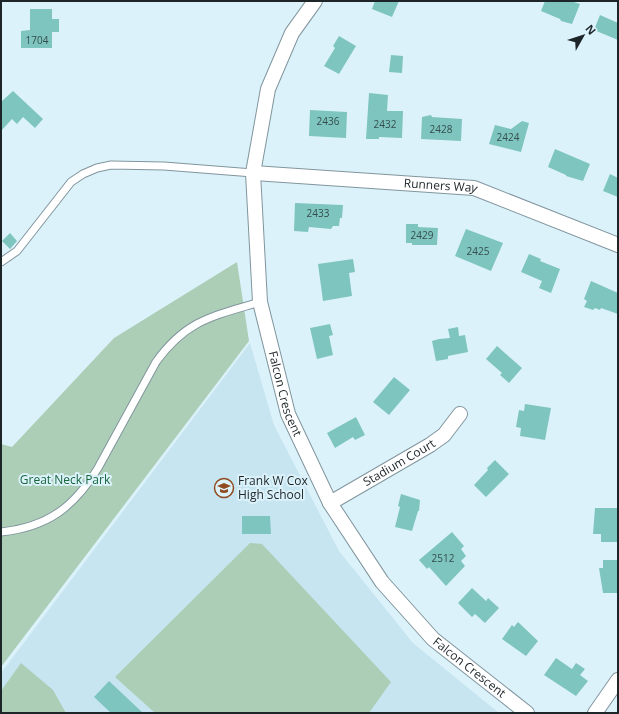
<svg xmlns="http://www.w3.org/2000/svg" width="619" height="714" font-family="'Open Sans',sans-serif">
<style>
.built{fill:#c7e5f0}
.green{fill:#acceb6}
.building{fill:#7ec5bf}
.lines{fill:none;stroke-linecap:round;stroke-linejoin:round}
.lane-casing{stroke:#81959d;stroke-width:9}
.street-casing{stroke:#81959d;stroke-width:16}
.lane{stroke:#fff;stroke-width:7}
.street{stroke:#fff;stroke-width:14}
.labels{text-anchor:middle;stroke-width:4;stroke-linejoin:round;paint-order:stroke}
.number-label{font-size:10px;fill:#354d4e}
.street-label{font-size:12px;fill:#1d2528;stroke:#dcf2fb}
.park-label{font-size:12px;fill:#18663c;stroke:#dcf2fb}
.poi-label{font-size:12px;fill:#1d2528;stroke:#dcf2fb;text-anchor:start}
</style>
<rect width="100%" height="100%" fill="#dcf2fb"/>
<path class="built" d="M 250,343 L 274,425 L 339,551 L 413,643 L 499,713 L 1,713 L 1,673 Z"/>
<path class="green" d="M 237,262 L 249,341 L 1,667 L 1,444 L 12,447 L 114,338 Z
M 250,543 L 262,544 L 391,682 L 369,713 L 155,713 L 115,677 Z
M 21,663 L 53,690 L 66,713 L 1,713 L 1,691 Z"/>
<path class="building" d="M 375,1 L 399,1 L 392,17 L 372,9 Z
M 545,1 L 571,1 L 580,4 L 572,24 L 561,21 L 560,19 L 541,11 Z
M 30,9 L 52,9 L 52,19 L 59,19 L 59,32 L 52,32 L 52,48 L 21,48 L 21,31 L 30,30 Z
M 600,15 L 618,23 L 618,40 L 594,30 Z
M 339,36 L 356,46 L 339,74 L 324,66 L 335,48 L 333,46 Z
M 391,55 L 403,56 L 402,73 L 389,72 Z
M 13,91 L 43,119 L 35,128 L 23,117 L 17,124 L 12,119 L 1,131 L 1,102 Z
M 369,93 L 388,95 L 387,111 L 403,111 L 402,138 L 379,137 L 379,139 L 366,139 Z
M 310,110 L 347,112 L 346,138 L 309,136 Z
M 431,115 L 432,117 L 462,119 L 461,141 L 421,139 L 422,117 Z
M 522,121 L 529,123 L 521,152 L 489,144 L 495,125 L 511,129 Z
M 555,149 L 590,164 L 583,181 L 566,176 L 566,175 L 548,167 Z
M 610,174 L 618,178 L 618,197 L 603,191 Z
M 295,203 L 343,205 L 342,218 L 340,218 L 339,226 L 333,226 L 331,229 L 309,227 L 308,232 L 294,231 Z
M 406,224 L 418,224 L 418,227 L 438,228 L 437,245 L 412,245 L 412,243 L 406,243 Z
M 466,229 L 503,243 L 491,271 L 455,256 Z
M 10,233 L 17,241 L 10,249 L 2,241 Z
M 529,254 L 541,259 L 540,261 L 560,269 L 551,293 L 539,288 L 542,281 L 521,272 Z
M 353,259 L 355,272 L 349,273 L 352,296 L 323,301 L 318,264 Z
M 591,281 L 618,293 L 618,314 L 601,308 L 600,310 L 595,308 L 593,310 L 584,307 L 587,301 L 584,299 Z
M 330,324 L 333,335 L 329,336 L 333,355 L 317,359 L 310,328 Z
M 458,327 L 459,336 L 465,335 L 468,352 L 448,356 L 448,359 L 436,361 L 432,341 L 439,339 L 450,338 L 448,329 Z
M 497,346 L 522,368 L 509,383 L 500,375 L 502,373 L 486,359 Z
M 394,377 L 410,390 L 389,415 L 373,402 Z
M 525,404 L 551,408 L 545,440 L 520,436 L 521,428 L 516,427 L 519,410 L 524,411 Z
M 356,417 L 365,435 L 355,440 L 353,437 L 335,448 L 327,433 Z
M 495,460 L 509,474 L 486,497 L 474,485 L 488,470 L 487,468 Z
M 401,494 L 420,500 L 419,511 L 418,511 L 412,531 L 395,527 L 400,507 L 398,506 Z
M 595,508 L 618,508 L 618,542 L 601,542 L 601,534 L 593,534 Z
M 242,516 L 270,516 L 271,534 L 242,534 Z
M 452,532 L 464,546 L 461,549 L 466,556 L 461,561 L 465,566 L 446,586 L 429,567 L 427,569 L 419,560 Z
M 603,560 L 618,560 L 618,593 L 603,593 L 599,568 L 603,568 Z
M 472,588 L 486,601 L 488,598 L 499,608 L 485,623 L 475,614 L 472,617 L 458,603 Z
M 518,622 L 538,641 L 526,656 L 502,639 L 512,625 L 514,627 Z
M 556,658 L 572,669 L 576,663 L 585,669 L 580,675 L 588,681 L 576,696 L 544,675 Z
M 109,681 L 143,713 L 111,713 L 94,697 Z"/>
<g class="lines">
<g class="lane-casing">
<path id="lane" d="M 1,262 L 17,251 L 71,182 L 83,174 L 97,168 L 111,165 L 164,166 L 253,173
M 1,532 C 48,527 74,507 98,468 L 156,362 C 186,320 213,316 260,302"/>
</g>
<g class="street-casing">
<g id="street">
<path id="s1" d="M 315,1 L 292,33 L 268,89 L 253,173 L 260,302 L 288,414 L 330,503 L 382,582 L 433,639 L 527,713"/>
<path id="s2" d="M 253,173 L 474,188 L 618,245"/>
<path id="s3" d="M 330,503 L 430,445 L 444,435 L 460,414"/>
<path d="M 595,713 L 618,680"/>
</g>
</g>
<use href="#lane" class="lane"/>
<use href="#street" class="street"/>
</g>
<defs>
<g id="school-ring" transform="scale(1)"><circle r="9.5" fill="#dcf2fb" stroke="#8f4b1d" stroke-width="1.5"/><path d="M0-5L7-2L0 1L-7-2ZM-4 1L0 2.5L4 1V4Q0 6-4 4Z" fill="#8f4b1d"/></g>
</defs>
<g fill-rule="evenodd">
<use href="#school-ring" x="224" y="488"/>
</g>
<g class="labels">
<g class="number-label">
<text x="37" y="44">1704</text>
<text x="328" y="125">2436</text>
<text x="385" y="128">2432</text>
<text x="441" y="133">2428</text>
<text x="508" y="141">2424</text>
<text x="318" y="217">2433</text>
<text x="422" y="239">2429</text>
<text x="478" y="255">2425</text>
<text x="443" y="562">2512</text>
</g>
<g class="street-label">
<text dy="4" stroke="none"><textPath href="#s2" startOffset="188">Runners Way</textPath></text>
<text dy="4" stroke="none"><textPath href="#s1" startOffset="410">Falcon Crescent</textPath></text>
<text dy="4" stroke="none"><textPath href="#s3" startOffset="80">Stadium Court</textPath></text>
<text dy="4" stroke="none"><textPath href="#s1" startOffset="746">Falcon Crescent</textPath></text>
</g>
<g class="park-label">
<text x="65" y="484">Great Neck Park</text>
</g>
<g class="poi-label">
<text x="238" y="485">Frank W Cox<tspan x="238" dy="14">High School</tspan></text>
</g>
</g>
<rect width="619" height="714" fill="none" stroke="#1d2528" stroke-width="4"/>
<g transform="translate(583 36) rotate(51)" stroke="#dcf2fb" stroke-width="3" paint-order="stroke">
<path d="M0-3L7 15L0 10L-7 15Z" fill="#1d2528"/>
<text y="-6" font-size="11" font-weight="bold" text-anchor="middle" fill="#1d2528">N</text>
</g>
</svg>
